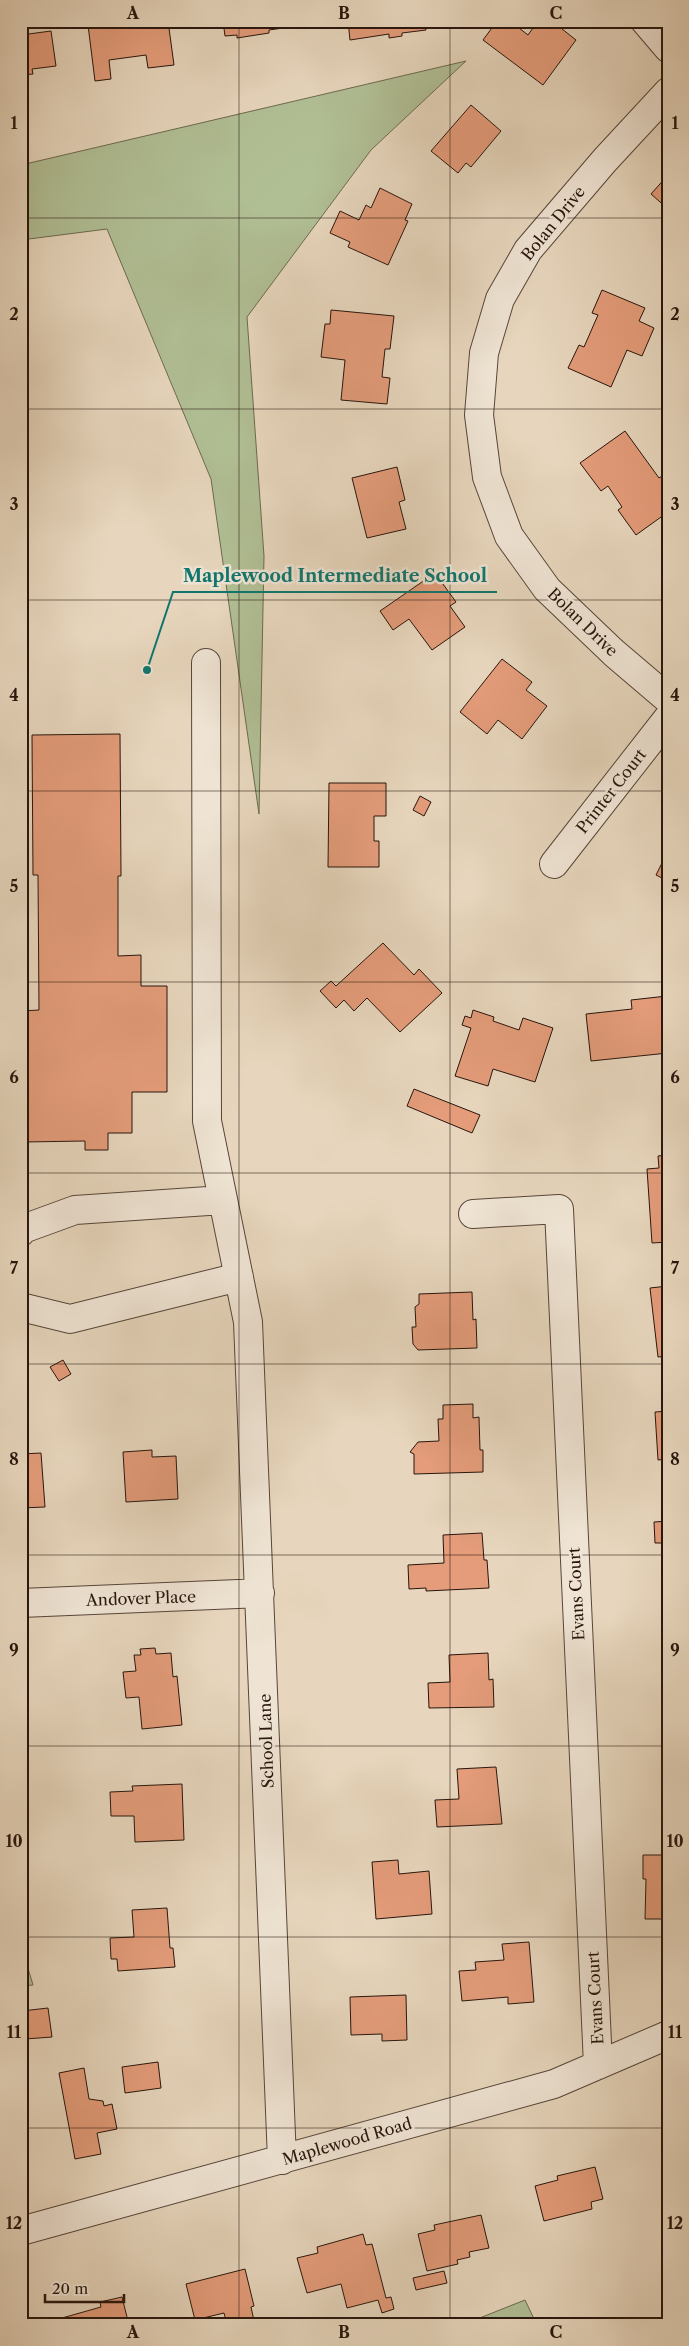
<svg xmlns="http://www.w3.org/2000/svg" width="689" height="2346" font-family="'Libre Caslon Text',serif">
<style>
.green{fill:#b1bf95;stroke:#6c6a51}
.building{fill:#e49c7a;stroke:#27150d}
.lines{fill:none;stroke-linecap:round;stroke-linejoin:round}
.minor-casing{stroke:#574539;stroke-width:30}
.minor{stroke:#efe4d4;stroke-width:28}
.grid{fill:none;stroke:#27150d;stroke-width:1;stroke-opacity:0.55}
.labels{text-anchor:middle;stroke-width:5;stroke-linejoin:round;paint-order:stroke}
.street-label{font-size:16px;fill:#27150d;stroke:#efe4d4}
.leader{fill:none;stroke:#0f766e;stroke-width:2}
.callout-dot{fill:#0f766e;stroke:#efe4d4;stroke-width:2}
.callout-label{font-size:18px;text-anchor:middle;font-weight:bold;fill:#0f766e;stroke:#efe4d4;stroke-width:5;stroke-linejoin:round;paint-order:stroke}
.neatline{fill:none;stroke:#27150d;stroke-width:2}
.grid-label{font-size:16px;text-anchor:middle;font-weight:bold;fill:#27150d}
</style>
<rect width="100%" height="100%" fill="#e7d6bd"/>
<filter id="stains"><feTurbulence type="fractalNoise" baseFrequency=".004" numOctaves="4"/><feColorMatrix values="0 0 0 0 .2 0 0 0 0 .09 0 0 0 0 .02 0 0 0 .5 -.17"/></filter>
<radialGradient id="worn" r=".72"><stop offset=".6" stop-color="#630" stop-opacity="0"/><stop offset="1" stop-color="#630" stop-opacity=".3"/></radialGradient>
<path class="green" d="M 466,61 L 371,150 L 247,317 L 264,556 L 259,814 L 211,479 L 107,229 L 21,240 L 21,165 Z
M 21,1945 L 33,1985 L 21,1986 Z
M 525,2300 L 537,2325 L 462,2325 Z"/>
<path class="building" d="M 112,21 L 168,21 L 174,65 L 148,68 L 146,55 L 109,60 L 111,79 L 95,81 L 88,25 Z
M 223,21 L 289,21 L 290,27 L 269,30 L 269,33 L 237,38 L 237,35 L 225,36 Z
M 348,21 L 424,21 L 426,30 L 402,33 L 402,36 L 389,38 L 389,34 L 350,40 Z
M 497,21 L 510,21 L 528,35 L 538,21 L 552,21 L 576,40 L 543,85 L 483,40 Z
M 51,31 L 56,66 L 32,69 L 33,74 L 21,75 L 21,35 Z
M 471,105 L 501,131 L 471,167 L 466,163 L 458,173 L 431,151 Z
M 668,175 L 668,209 L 651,194 Z
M 380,188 L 412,204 L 405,220 L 408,221 L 388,265 L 348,247 L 350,242 L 330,233 L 340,211 L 359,220 L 366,205 L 371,208 Z
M 602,290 L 645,308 L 639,321 L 654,328 L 642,356 L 627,350 L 611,387 L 568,368 L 579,345 L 584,347 L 598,315 L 592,313 Z
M 331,310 L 394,316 L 390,349 L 385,349 L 382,377 L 390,378 L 387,404 L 341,400 L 345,360 L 321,357 L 325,324 L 330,324 Z
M 625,431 L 659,478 L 668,472 L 668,512 L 636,535 L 618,510 L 622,507 L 608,486 L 601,491 L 580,463 Z
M 397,467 L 405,500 L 399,502 L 406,529 L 367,538 L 352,478 Z
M 435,573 L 456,602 L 450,606 L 465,627 L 432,650 L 409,619 L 393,630 L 380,611 Z
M 502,659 L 532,682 L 526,690 L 547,706 L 522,739 L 498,720 L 487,734 L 460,712 Z
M 120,734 L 121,876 L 118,876 L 118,956 L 141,955 L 141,986 L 167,986 L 167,1092 L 132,1092 L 132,1133 L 108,1133 L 108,1150 L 85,1150 L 85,1141 L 24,1142 L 21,1145 L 21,1011 L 39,1010 L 38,875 L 33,875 L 32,735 Z
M 329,783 L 386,783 L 386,816 L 374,816 L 374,841 L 379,841 L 379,867 L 328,867 Z
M 420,796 L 431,802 L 424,816 L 413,810 Z
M 668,851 L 668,881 L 656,875 Z
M 383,943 L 414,975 L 419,969 L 442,993 L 400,1032 L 367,998 L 354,1011 L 344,1000 L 336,1008 L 320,991 L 331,981 L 336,986 Z
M 667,996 L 668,1053 L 591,1061 L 586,1014 L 632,1009 L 631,1000 Z
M 473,1010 L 494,1017 L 493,1021 L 519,1030 L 523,1018 L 553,1028 L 535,1082 L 493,1069 L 488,1086 L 455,1076 L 471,1028 L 462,1025 L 465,1016 L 471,1018 Z
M 414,1089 L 480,1115 L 472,1133 L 407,1106 Z
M 668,1155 L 668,1242 L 652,1243 L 647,1169 L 659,1168 L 658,1156 Z
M 668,1286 L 668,1356 L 658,1357 L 650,1288 Z
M 472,1292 L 473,1320 L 476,1319 L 477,1348 L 418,1350 L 413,1344 L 412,1327 L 416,1327 L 415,1307 L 419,1304 L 419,1294 Z
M 63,1360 L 71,1374 L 59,1381 L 50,1367 Z
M 473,1404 L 473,1418 L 479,1417 L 480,1450 L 483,1450 L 483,1472 L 414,1474 L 414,1454 L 410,1452 L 418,1442 L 439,1441 L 438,1419 L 443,1419 L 443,1405 Z
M 668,1411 L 668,1459 L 658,1460 L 655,1412 Z
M 152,1450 L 152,1457 L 176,1456 L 178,1499 L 126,1502 L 123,1452 Z
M 41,1453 L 45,1507 L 21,1508 L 21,1454 Z
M 668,1521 L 668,1577 L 664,1577 L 663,1543 L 655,1543 L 654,1522 Z
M 482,1533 L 484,1560 L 487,1560 L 489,1588 L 426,1591 L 426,1588 L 409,1589 L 408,1565 L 444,1563 L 443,1535 Z
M 155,1648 L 156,1654 L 171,1653 L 173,1677 L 177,1676 L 182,1725 L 142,1729 L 139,1697 L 126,1698 L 123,1672 L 136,1671 L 134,1655 L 141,1655 L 140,1649 Z
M 488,1653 L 489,1680 L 493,1679 L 494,1707 L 429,1708 L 428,1683 L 450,1682 L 449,1655 Z
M 496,1767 L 502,1824 L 437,1827 L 435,1800 L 459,1799 L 457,1769 Z
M 182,1784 L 184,1840 L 135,1842 L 134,1816 L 111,1816 L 110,1792 L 133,1791 L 132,1786 Z
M 643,1855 L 668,1855 L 668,1919 L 645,1919 L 646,1879 L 643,1879 Z
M 398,1860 L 399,1874 L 429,1871 L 432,1914 L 376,1919 L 372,1862 Z
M 167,1908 L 170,1948 L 173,1948 L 175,1967 L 118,1971 L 117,1959 L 111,1959 L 110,1938 L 134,1937 L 132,1910 Z
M 529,1942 L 534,2002 L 508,2004 L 508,1997 L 462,2001 L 459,1971 L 476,1970 L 475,1962 L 504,1960 L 502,1944 Z
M 406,1995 L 407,2040 L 382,2041 L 382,2034 L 351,2035 L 350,1997 Z
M 48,2008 L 52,2037 L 25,2039 L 22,2011 Z
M 158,2062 L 161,2088 L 125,2093 L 122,2067 Z
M 84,2068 L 89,2099 L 103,2101 L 104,2106 L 112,2104 L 117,2129 L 97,2133 L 101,2154 L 75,2159 L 59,2073 Z
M 595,2167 L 603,2199 L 591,2202 L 592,2209 L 544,2221 L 535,2186 L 558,2180 L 557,2176 Z
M 481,2215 L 489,2248 L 469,2252 L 470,2257 L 457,2260 L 458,2264 L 427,2271 L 418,2234 L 435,2230 L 434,2225 Z
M 363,2234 L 366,2245 L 372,2244 L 386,2298 L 391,2297 L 394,2309 L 382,2313 L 378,2300 L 347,2308 L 341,2284 L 307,2293 L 297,2258 L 318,2253 L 317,2247 Z
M 245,2269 L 254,2306 L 251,2307 L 255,2325 L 234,2325 L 234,2322 L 227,2324 L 224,2313 L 195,2320 L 186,2284 Z
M 444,2271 L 447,2283 L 416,2290 L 413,2278 Z
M 122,2297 L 129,2325 L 64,2325 L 62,2318 L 101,2307 L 100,2302 Z"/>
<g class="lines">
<g class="minor-casing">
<path id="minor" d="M 645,21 L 668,48
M 668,92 L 605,160 L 528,250 L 500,299 L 484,353 L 479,415 L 487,477 L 509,536 L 547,589 L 614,653 L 668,699
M 206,663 L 207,1121 L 248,1322 L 282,2160
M 554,864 L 668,718
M 473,1214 L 559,1209 L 598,2065
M 21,1232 L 23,1229 L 75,1210 L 223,1200
M 21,1307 L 70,1319 L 239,1277
M 21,1603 L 260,1593
M 21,2231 L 554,2084 L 668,2035"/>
</g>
<use href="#minor" class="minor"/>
</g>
<path class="grid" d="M 239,21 L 239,2325M 450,21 L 450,2325M 21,218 L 668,218M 21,409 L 668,409M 21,600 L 668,600M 21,791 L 668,791M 21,982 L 668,982M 21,1173 L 668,1173M 21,1364 L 668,1364M 21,1555 L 668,1555M 21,1746 L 668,1746M 21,1937 L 668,1937M 21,2128 L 668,2128"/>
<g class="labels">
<g class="street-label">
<text transform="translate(553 223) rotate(-51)" y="6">Bolan Drive</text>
<text transform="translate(583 622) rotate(44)" y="6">Bolan Drive</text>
<text transform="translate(611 791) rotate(-52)" y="6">Printer Court</text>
<text transform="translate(576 1594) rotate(-93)" y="6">Evans Court</text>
<text transform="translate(141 1598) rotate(-2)" y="6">Andover Place</text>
<text transform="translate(266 1741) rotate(-92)" y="6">School Lane</text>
<text transform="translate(595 1998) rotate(-93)" y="6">Evans Court</text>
<text transform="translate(347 2141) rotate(-16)" y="6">Maplewood Road</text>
</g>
</g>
<path class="leader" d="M147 670L173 592H497"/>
<circle class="callout-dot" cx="147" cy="670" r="5"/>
<g class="callout-label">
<text x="335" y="582">Maplewood Intermediate School</text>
</g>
<rect width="689" height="2346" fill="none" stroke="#e7d6bd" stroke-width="55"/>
<path d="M45 2294v8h79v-8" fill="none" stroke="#27150d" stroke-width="2.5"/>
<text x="52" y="2294" font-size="15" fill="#27150d" stroke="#efe4d4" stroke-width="4" paint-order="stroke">20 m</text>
<rect x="28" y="28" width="634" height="2290" class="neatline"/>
<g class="grid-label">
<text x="133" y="19">A</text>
<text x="344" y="19">B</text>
<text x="556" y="19">C</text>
<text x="14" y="129">1</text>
<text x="675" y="129">1</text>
<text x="14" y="320">2</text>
<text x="675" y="320">2</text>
<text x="14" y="510">3</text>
<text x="675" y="510">3</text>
<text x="14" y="701">4</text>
<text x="675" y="701">4</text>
<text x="14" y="892">5</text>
<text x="675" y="892">5</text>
<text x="14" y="1083">6</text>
<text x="675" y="1083">6</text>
<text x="14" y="1274">7</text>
<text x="675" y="1274">7</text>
<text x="14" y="1465">8</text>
<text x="675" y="1465">8</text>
<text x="14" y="1656">9</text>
<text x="675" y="1656">9</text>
<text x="14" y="1847">10</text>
<text x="675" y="1847">10</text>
<text x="14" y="2038">11</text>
<text x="675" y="2038">11</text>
<text x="14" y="2229">12</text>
<text x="675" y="2229">12</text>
<text x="133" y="2338">A</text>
<text x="344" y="2338">B</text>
<text x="556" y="2338">C</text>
</g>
<rect width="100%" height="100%" filter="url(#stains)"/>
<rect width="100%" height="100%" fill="url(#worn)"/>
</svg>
